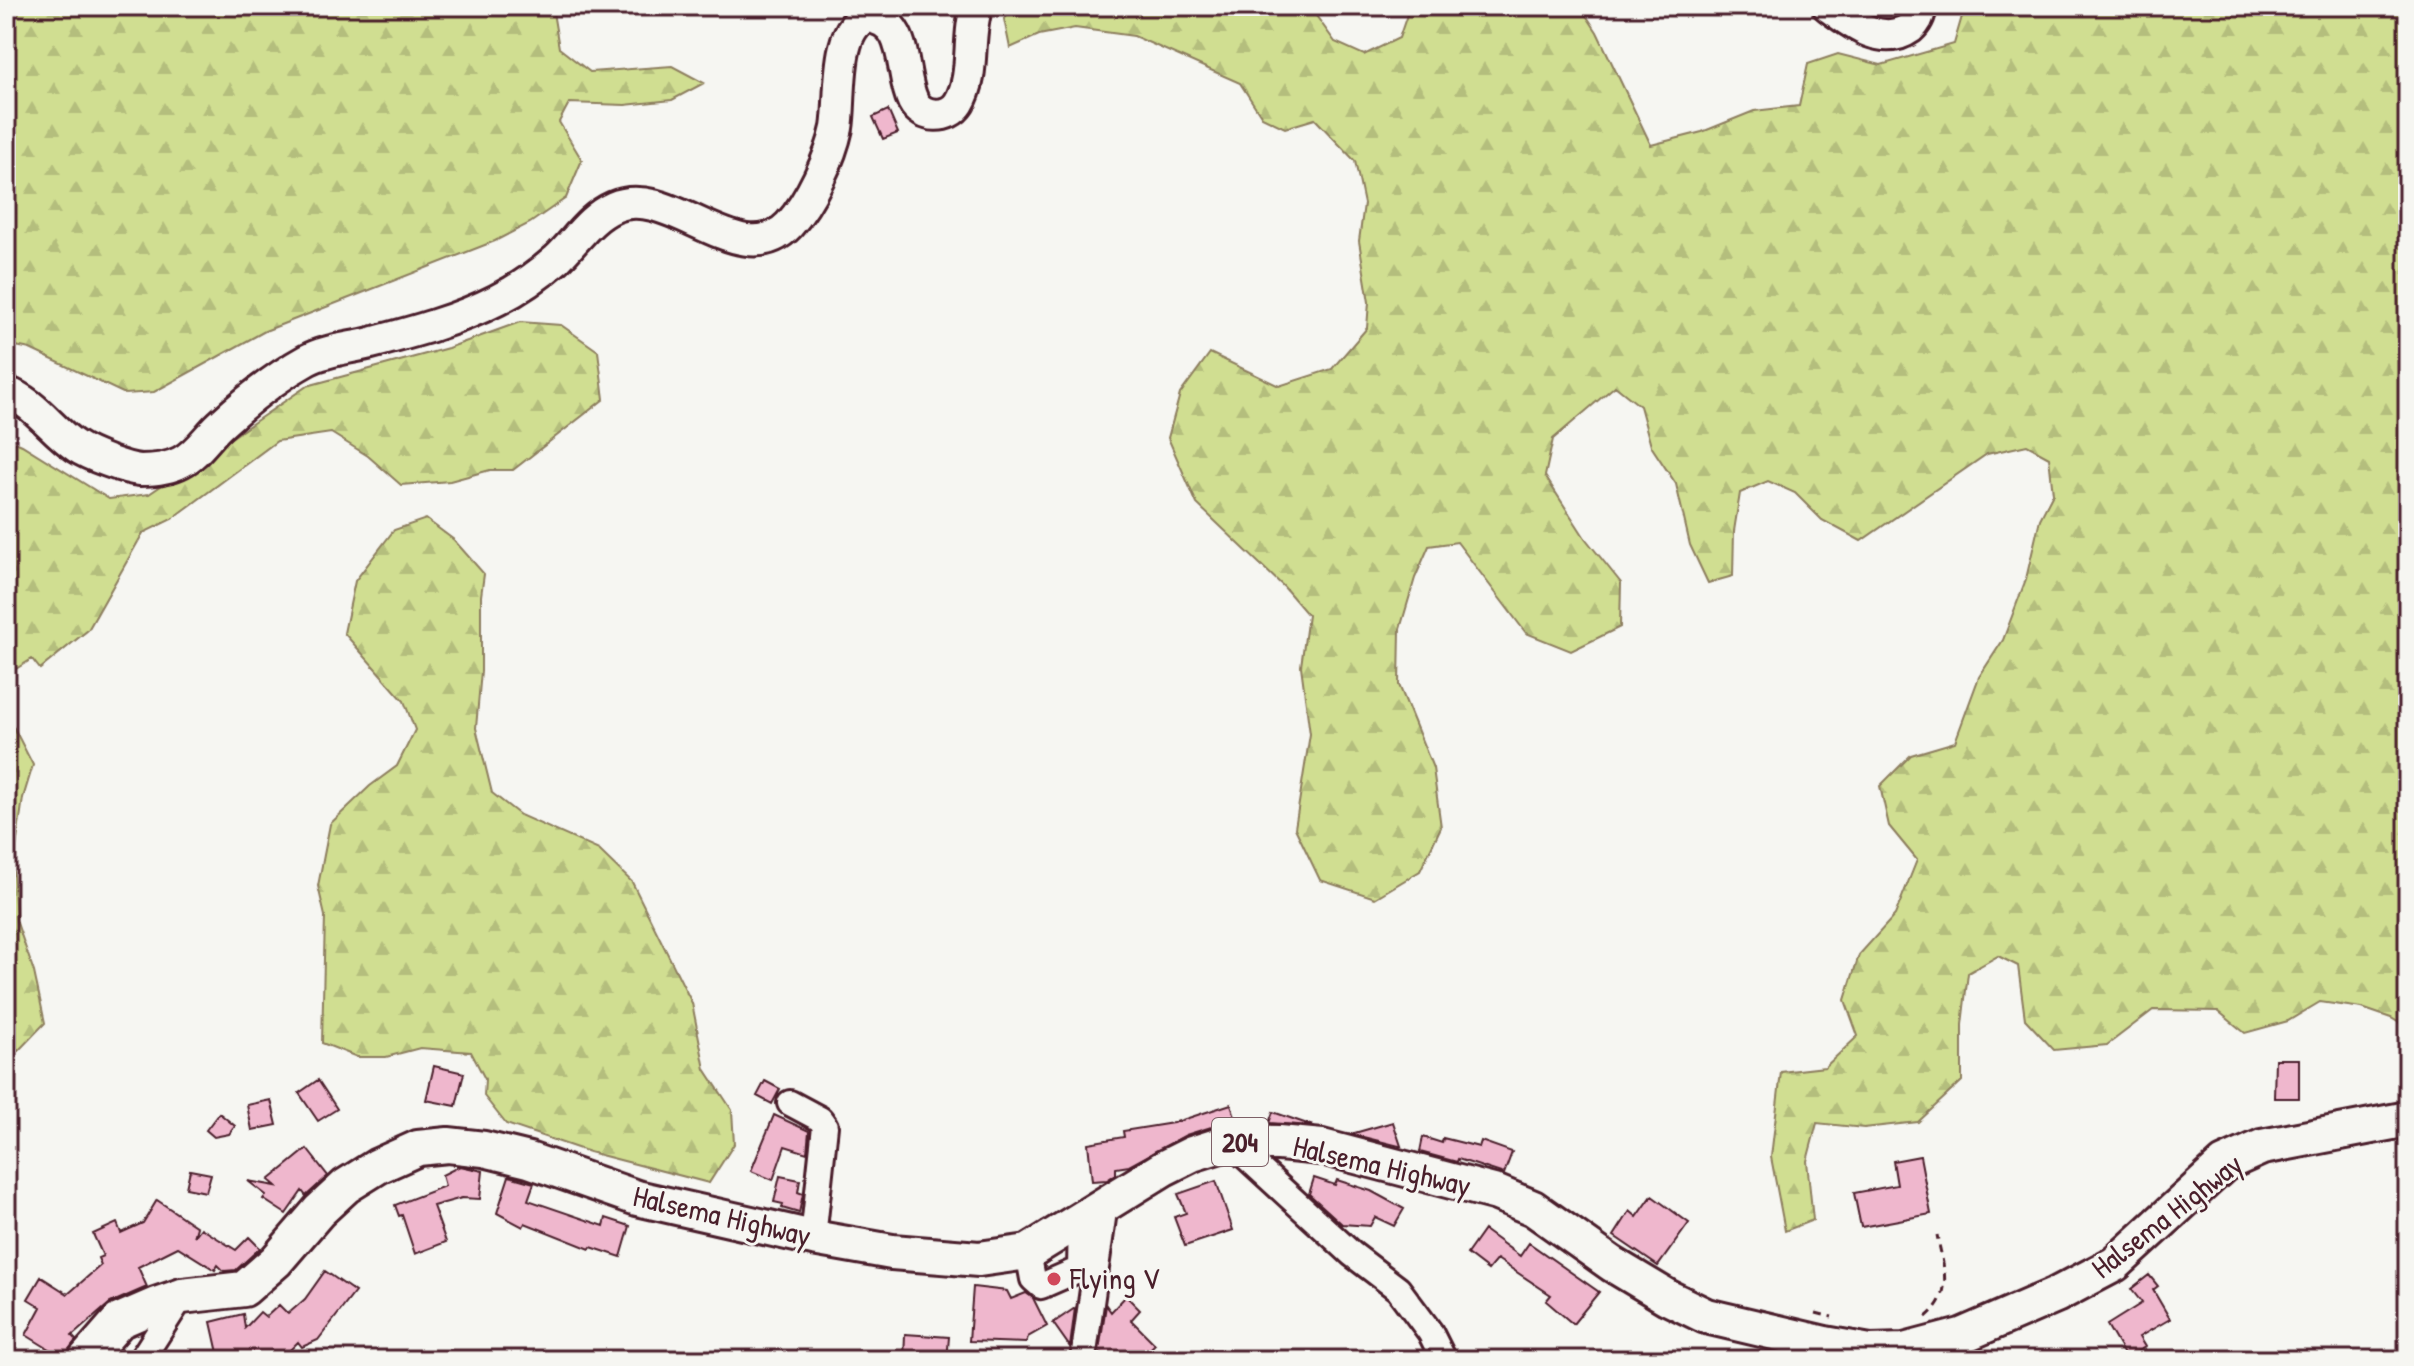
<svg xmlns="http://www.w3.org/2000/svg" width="2414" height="1366" font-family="'Patrick Hand',sans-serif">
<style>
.forest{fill:url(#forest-firs);stroke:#8d7e5e;stroke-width:2}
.building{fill:#efb7cd;stroke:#4a1f2b;stroke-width:2}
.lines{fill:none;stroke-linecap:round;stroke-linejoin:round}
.minor-casing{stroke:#4a1f2b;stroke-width:30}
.major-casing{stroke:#4a1f2b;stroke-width:36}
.highway-casing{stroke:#4a1f2b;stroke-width:40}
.path{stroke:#4a1f2b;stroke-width:3;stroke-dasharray:8 6;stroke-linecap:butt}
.minor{stroke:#f6f6f2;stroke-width:24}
.major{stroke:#f6f6f2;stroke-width:30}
.highway{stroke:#f6f6f2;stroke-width:34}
.poi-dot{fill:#d1495b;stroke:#f6f6f2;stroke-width:3}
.labels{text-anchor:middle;stroke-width:6;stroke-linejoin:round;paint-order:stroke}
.shield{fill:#f6f6f2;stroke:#7e6067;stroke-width:2}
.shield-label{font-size:28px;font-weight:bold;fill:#4a1f2b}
.street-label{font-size:30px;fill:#4a1f2b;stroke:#f6f6f2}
.poi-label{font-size:30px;fill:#4a1f2b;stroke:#f6f6f2;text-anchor:start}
</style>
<defs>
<pattern id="forest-firs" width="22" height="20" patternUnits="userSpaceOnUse" patternTransform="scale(2)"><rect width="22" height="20" fill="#d0de91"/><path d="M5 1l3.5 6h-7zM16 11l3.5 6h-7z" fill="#b4be7d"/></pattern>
</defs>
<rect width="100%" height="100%" fill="#f6f6f2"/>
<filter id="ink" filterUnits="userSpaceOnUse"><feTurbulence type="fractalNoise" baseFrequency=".0125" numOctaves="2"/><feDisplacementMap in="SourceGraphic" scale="16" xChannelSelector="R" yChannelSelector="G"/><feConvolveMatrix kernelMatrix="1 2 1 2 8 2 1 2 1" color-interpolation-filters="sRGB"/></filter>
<g filter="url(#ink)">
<path class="forest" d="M 6,6 L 552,6 L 559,48 L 590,72 L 672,66 L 704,83 L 672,100 L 625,105 L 569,103 L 559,122 L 582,160 L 566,198 L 530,223 L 495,241 L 265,331 L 154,392 L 125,394 L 30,349 L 6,344 Z
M 1017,6 L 1309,6 L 1335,42 L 1364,55 L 1399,38 L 1410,6 L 1580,6 L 1597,32 L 1651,145 L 1702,132 L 1754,111 L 1799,106 L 1808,64 L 1838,54 L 1881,65 L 1954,44 L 1965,6 L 2408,6 L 2408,1028 L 2391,1018 L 2362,1008 L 2320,1002 L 2288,1021 L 2245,1033 L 2218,1011 L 2153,1010 L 2107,1045 L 2054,1050 L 2025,1019 L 2018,966 L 1998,956 L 1968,973 L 1962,1025 L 1962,1081 L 1918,1122 L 1864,1128 L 1817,1123 L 1807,1161 L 1813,1220 L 1785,1231 L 1771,1157 L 1781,1072 L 1825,1067 L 1858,1036 L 1845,1000 L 1859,955 L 1895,915 L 1917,860 L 1889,826 L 1880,786 L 1911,755 L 1955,742 L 1979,677 L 2003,640 L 2026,579 L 2040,519 L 2053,494 L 2049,457 L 2027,445 L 1987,454 L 1861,541 L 1822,520 L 1795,493 L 1768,481 L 1740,493 L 1734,531 L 1733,576 L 1708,583 L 1690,545 L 1676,484 L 1651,446 L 1640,406 L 1615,386 L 1553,439 L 1545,476 L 1585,538 L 1621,583 L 1620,627 L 1571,651 L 1526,633 L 1457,542 L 1429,546 L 1415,578 L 1400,629 L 1399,685 L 1433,768 L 1441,827 L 1420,871 L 1375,898 L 1320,880 L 1295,828 L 1310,734 L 1301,666 L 1308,615 L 1284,587 L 1197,504 L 1168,438 L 1180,394 L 1210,353 L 1279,386 L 1332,369 L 1367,328 L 1369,302 L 1359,241 L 1364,204 L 1355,161 L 1315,119 L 1285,128 L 1262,117 L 1240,83 L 1134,36 L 1075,28 L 1039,35 L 1010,48 L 1004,19 Z
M 520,322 L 561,325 L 598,351 L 604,399 L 513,470 L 490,470 L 450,481 L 401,485 L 368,456 L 331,433 L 277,441 L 172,519 L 143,533 L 88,630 L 40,669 L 32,659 L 6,675 L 6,438 L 22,445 L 109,499 L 149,494 L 307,386 L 448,348 Z
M 426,519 L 454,540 L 484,574 L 481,596 L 481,671 L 476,728 L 492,793 L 520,815 L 599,850 L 632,882 L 692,1003 L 705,1069 L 732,1110 L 734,1144 L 709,1183 L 589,1152 L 506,1124 L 484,1096 L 485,1079 L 471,1052 L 420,1048 L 386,1057 L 357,1057 L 322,1043 L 325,916 L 318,886 L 330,824 L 370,786 L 397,766 L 415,730 L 404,701 L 344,633 L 355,581 L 394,530 Z
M 6,718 L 14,728 L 33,765 L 23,798 L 13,868 L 16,920 L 34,972 L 45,1023 L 18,1051 L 6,1053 Z"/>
<path class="building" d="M 888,110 L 898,133 L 883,139 L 873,117 Z
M 2275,1059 L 2299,1059 L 2299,1098 L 2274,1098 Z
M 434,1066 L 464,1073 L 456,1106 L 426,1100 Z
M 318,1080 L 337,1109 L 318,1121 L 299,1093 Z
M 765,1081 L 780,1089 L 772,1104 L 757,1096 Z
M 271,1100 L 277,1125 L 252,1130 L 247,1105 Z
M 1231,1104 L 1237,1122 L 1224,1123 L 1186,1135 L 1129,1166 L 1116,1168 L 1116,1174 L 1107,1180 L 1092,1181 L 1088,1143 L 1124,1137 L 1123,1131 L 1173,1123 Z
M 1273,1112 L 1313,1126 L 1269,1123 Z
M 219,1113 L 235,1126 L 229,1134 L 214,1137 L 206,1130 Z
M 774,1115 L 809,1131 L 807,1153 L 785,1146 L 773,1180 L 751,1171 Z
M 1393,1122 L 1401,1146 L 1399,1146 L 1351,1134 Z
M 1423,1137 L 1442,1143 L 1443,1138 L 1479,1147 L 1481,1141 L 1512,1152 L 1504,1174 L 1458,1159 L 1457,1162 L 1420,1152 Z
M 307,1149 L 328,1176 L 306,1196 L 302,1191 L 286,1214 L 263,1199 L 266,1195 L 248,1181 L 276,1186 L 269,1180 Z
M 1920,1156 L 1931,1214 L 1861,1227 L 1854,1193 L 1897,1185 L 1893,1161 Z
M 460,1166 L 483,1171 L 480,1199 L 462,1198 L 433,1206 L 446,1242 L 415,1254 L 402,1215 L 399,1216 L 395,1205 L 445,1186 L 442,1175 Z
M 190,1170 L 211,1174 L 206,1192 L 186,1188 Z
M 509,1176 L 534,1183 L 528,1200 L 604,1226 L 606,1218 L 630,1226 L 621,1257 L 591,1247 L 590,1249 L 525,1223 L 523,1227 L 497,1213 Z
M 780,1176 L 800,1180 L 798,1192 L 803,1194 L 799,1213 L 782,1208 L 783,1204 L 774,1202 Z
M 1314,1178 L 1335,1185 L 1337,1180 L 1371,1191 L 1404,1209 L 1394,1226 L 1375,1217 L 1370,1226 L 1342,1224 L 1309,1194 Z
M 1216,1181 L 1233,1230 L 1185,1246 L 1174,1217 L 1186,1213 L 1178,1194 Z
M 1652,1196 L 1689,1223 L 1658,1266 L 1614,1236 L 1630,1211 L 1637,1217 Z
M 157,1200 L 197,1227 L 194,1237 L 201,1228 L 236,1250 L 249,1237 L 260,1248 L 236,1270 L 224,1271 L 218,1265 L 215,1270 L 178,1247 L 138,1267 L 147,1287 L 110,1303 L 72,1336 L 76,1340 L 70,1348 L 66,1360 L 46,1360 L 52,1351 L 26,1335 L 41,1307 L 28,1299 L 41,1277 L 68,1294 L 101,1265 L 98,1258 L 103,1256 L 93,1234 L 117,1223 L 121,1233 L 143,1223 Z
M 1484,1230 L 1520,1256 L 1529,1243 L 1599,1292 L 1573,1324 L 1546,1301 L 1551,1295 L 1497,1259 L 1488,1270 L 1467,1254 Z
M 325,1271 L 355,1292 L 318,1340 L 302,1347 L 298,1342 L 280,1360 L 268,1360 L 266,1354 L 250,1360 L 238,1360 L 218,1353 L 211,1322 L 243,1314 L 245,1328 L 260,1312 L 266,1317 L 279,1305 L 288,1314 L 305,1299 Z
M 2149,1275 L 2158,1286 L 2153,1290 L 2170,1319 L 2139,1337 L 2145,1347 L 2126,1358 L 2107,1325 L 2142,1303 L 2131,1289 Z
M 973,1287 L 1007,1291 L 1011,1299 L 1026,1293 L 1033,1298 L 1047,1326 L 1028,1337 L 1026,1343 L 969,1341 Z
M 1126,1296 L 1140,1310 L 1131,1320 L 1155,1344 L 1146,1353 L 1120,1360 L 1109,1360 L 1099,1351 L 1106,1305 L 1111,1312 Z
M 1075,1308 L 1070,1347 L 1053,1323 Z
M 905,1334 L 949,1337 L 947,1360 L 904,1360 Z"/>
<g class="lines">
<g class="minor-casing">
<path id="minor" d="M 790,1103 L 820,1119 L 825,1126 L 813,1238
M 1230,1142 L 1352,1254 L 1398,1289 L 1430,1332 L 1444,1360
M 1028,1252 L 1033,1279 L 1041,1286 L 1080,1269 L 1081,1218
M 141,1360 L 182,1296
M 1083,1360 L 1105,1204"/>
</g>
<g class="major-casing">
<path id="major" d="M 1828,6 C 1850,22 1882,48 1910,28 C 1917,22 1920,15 1921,6
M 6,392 C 35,402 52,431 77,447 C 89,455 126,469 140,470 C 154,470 168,469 181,462 C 197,454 207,437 220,425 C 246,401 276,377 307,360 C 325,350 351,348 371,343 C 413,332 458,320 497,300 C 517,290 540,274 557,259 C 576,241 589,218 614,207 C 670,182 741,276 789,225 C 810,202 831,157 837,128 C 842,99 834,28 867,17 C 910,20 899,73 913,101 C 922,119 949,119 959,103 C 976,75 966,36 977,6"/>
</g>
<g class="highway-casing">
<path id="highway" d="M 85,1360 L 119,1321 L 156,1305 L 182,1296 L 244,1289 L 276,1261 L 319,1211 L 346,1186 L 378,1166 L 418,1148 L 448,1145 L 484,1149 L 529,1160 L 637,1198 L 813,1238 L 892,1252 L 979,1259 L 1028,1252 L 1164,1168 L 1192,1154 L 1230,1142 L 1279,1143 L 1322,1147 L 1497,1193 L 1533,1208 L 1612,1264 L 1667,1297 L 1706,1316 L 1825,1344 L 1870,1352 L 1904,1351 L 1961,1336 L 2056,1295 L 2115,1264 L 2224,1164 L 2262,1147 L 2408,1119"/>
</g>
<path class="path" d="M 1816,1313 L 1832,1317
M 1926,1317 C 1955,1293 1943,1266 1937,1235"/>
<use href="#minor" class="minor"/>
<use href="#major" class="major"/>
<use href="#highway" class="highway"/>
</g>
</g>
<circle class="poi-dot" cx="1054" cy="1279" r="8"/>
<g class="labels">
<rect class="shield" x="1212" y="1118" width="56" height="48" rx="6"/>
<g class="shield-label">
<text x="1240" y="1152">204</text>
</g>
<g class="street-label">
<text transform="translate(1382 1166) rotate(13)" y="10">Halsema Highway</text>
<text transform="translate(722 1216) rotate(13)" y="10">Halsema Highway</text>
<text transform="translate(2167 1216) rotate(-38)" y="10">Halsema Highway</text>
</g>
<g class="poi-label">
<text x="1070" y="1289">Flying V</text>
</g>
</g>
<rect width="2414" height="1366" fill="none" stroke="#f6f6f2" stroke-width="32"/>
<rect x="16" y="16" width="2382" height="1334" fill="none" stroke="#4a1f2b" stroke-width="3" filter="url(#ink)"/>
</svg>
